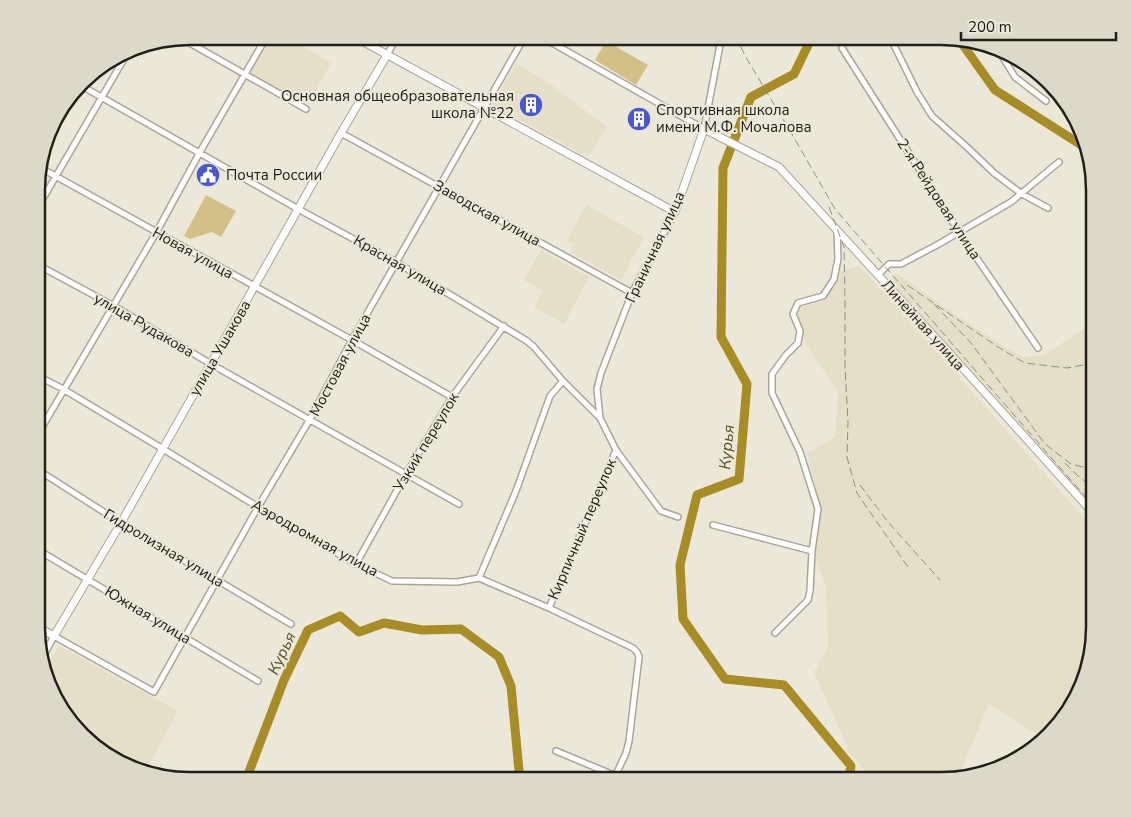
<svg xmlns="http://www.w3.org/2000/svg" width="1131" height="817" font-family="'Nunito Sans',sans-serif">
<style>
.built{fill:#e5dec8}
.green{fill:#d2c086}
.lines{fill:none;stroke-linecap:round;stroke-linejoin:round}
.river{stroke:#a88c25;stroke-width:9}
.street-casing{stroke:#aaa598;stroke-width:8}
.secondary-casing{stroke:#aaa598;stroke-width:9}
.street{stroke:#fff;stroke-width:5}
.secondary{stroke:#fff;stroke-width:7}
.rail{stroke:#908d82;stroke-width:1;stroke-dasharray:8 4;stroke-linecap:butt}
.labels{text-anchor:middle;stroke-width:4;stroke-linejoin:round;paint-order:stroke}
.poi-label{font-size:15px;fill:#21201a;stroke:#ece8d9;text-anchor:start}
.street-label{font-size:15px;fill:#21201a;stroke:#ece8d9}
.water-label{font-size:16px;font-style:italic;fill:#5b4f26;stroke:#ece8d9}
.rim{fill:none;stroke:#21201a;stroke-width:2.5}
</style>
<rect width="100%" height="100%" fill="#ece8d9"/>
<path class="built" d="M 269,36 L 285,36 L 331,63 L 308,105 L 249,72 Z
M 516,63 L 546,81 L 607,127 L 588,157 L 492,105 Z
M 586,205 L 644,237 L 621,280 L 570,252 L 574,244 L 567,240 Z
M 541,250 L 589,277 L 564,324 L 534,307 L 543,291 L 524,280 Z
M 860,266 L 1094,529 L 1094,636 L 1083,685 L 1063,721 L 1042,738 L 989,704 L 958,777 L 941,781 L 873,781 L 850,753 L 814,672 L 828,647 L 826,588 L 815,554 L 822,512 L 807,453 L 835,437 L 838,392 L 806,345 L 798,317 L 801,307 L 824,301 L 833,286 L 840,271 Z
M 897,273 L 946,308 L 998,343 L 1023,357 L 1037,356 L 1047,353 L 1088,326 L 1094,319 L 1094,509 L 888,281 Z
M 59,646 L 178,711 L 145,773 L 141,772 L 96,749 L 57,703 L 45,670 Z"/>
<path class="green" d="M 606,41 L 648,65 L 636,85 L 595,60 Z
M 206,195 L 236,211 L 221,237 L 212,232 L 190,239 L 184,236 Z"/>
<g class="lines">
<path class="river" d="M 812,37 L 794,74 L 751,97 L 723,168 L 721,337 L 747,384 L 739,479 L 697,495 L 680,565 L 683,619 L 725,679 L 784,685 L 851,766 L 848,781
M 958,38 L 995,90 L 1086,148
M 247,780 L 247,777 L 284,680 L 308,630 L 340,616 L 359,632 L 384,623 L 422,630 L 461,629 L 499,657 L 511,686 L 520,781"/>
<g class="street-casing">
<path id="street" d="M 540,36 L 704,129 L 720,45 L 717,36
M 890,37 L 917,92 L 932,116 L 968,148 L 994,173 L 1022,194 L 1048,208
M 181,38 L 306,109
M 842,48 L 959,232 L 1038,348
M 997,48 L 1015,77 L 1046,101
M 387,55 L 397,36
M 80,85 L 298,209 L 396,262 L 527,341 L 534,347 L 563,381 L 600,418 L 616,450 L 661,511 L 678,517
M 341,133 L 632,293
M 39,167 L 352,340 L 452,397
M 38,207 L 128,52
M 38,265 L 112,305 L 211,364 L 459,504
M 878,275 L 889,264 L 901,264 L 937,245 L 1011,202 L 1059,162
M 38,376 L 63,389 L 163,449 L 258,507 L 356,564 L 392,581 L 457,582 L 479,578 L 549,608 L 633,648 L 637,652 L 639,657 L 629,741 L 626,753 L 613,781
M 600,418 L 597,389 L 601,373 L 632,293 L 675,212
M 38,434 L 156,233 L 200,152 L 267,36
M 38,470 L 121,523 L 291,624
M 713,525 L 812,551
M 38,550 L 258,681
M 356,564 L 406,474 L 452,397 L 504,326
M 479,578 L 516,491 L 550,396 L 563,381
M 549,608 L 616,450
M 775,633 L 808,600 L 810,591 L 812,551 L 818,509 L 800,452 L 772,393 L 772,374 L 786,355 L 798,343 L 800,331 L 793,314 L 798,303 L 823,296 L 834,279 L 838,259 L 837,231
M 42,659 L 54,636 L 154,692 L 258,507 L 310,419 L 352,340 L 525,36
M 556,751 L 616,776"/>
</g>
<g class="secondary-casing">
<path id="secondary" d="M 353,36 L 675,212 L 704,129 L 779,167 L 943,346 L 1094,514
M 38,627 L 54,636 L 121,523 L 341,133 L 387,55"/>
</g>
<use href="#street" class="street"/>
<use href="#secondary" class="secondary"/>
<path class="rail" d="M 735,36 L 747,59 L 793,136 L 835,209 L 1075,485 L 1094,505
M 829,207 L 844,247 L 845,299 L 845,367 L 848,422 L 847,457 L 857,493 L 910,570
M 907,285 L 998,347 L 1025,363 L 1067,368 L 1094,363
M 934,304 L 971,343 L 1045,444 L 1071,464 L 1094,470
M 1065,463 L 1078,476 L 1094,488
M 860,485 L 888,522 L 940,580"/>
</g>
<defs>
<g id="building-disc" transform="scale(1.25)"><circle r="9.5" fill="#4958cc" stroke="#ece8d9"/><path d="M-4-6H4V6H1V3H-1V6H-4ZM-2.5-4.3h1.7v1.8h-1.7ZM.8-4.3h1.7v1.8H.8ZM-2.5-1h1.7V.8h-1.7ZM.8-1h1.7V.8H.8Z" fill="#fff"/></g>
<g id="civic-disc" transform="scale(1.25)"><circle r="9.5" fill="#4958cc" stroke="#ece8d9"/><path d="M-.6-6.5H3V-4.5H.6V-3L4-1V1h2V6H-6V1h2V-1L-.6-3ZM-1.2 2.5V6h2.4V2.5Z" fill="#fff"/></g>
</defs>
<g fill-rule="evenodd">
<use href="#building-disc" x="531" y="105"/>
<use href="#building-disc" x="639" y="119"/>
<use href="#civic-disc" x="208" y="175"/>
</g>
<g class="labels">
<g class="poi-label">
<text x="514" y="101" text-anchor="end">Основная общеобразовательная<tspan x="514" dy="17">школа №22</tspan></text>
<text x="656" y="115">Спортивная школа<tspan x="656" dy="17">имени М.Ф. Мочалова</tspan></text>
<text x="226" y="180">Почта России</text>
</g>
<g class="street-label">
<text transform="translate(939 199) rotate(57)" y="5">2-я Рейдовая улица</text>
<text transform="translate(487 213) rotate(29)" y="5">Заводская улица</text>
<text transform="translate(655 247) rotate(-65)" y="5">Граничная улица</text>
<text transform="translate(193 253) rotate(29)" y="5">Новая улица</text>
<text transform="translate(400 265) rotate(30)" y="5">Красная улица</text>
<text transform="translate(144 325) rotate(30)" y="5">улица Рудакова</text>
<text transform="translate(923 325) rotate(48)" y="5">Линейная улица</text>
<text transform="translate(220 348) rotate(-60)" y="5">улица Ушакова</text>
<text transform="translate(340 365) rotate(-62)" y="5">Мостовая улица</text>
<text transform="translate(426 442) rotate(-59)" y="5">Узкий переулок</text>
<text transform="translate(582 529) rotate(-67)" y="5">Кирпичный переулок</text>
<text transform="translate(315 538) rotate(29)" y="5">Аэродромная улица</text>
<text transform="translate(164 548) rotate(31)" y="5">Гидролизная улица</text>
<text transform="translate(148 615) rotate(31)" y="5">Южная улица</text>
</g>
<g class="water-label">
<text transform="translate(726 447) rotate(-85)" y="6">Курья</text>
<text transform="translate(281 653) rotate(-65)" y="6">Курья</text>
</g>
</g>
<path d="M0 0H1131V817H0ZM190 45H941A145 145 0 0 1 1086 190V627A145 145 0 0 1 941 772H190A145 145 0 0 1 45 627V190A145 145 0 0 1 190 45Z" fill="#dcd8ca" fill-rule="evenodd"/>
<path class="rim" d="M190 45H941A145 145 0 0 1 1086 190V627A145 145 0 0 1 941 772H190A145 145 0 0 1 45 627V190A145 145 0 0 1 190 45Z"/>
<path d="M961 32v8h155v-8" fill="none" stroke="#21201a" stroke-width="2.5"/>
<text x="968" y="32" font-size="15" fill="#21201a" stroke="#ece8d9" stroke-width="4" paint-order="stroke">200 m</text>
</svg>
